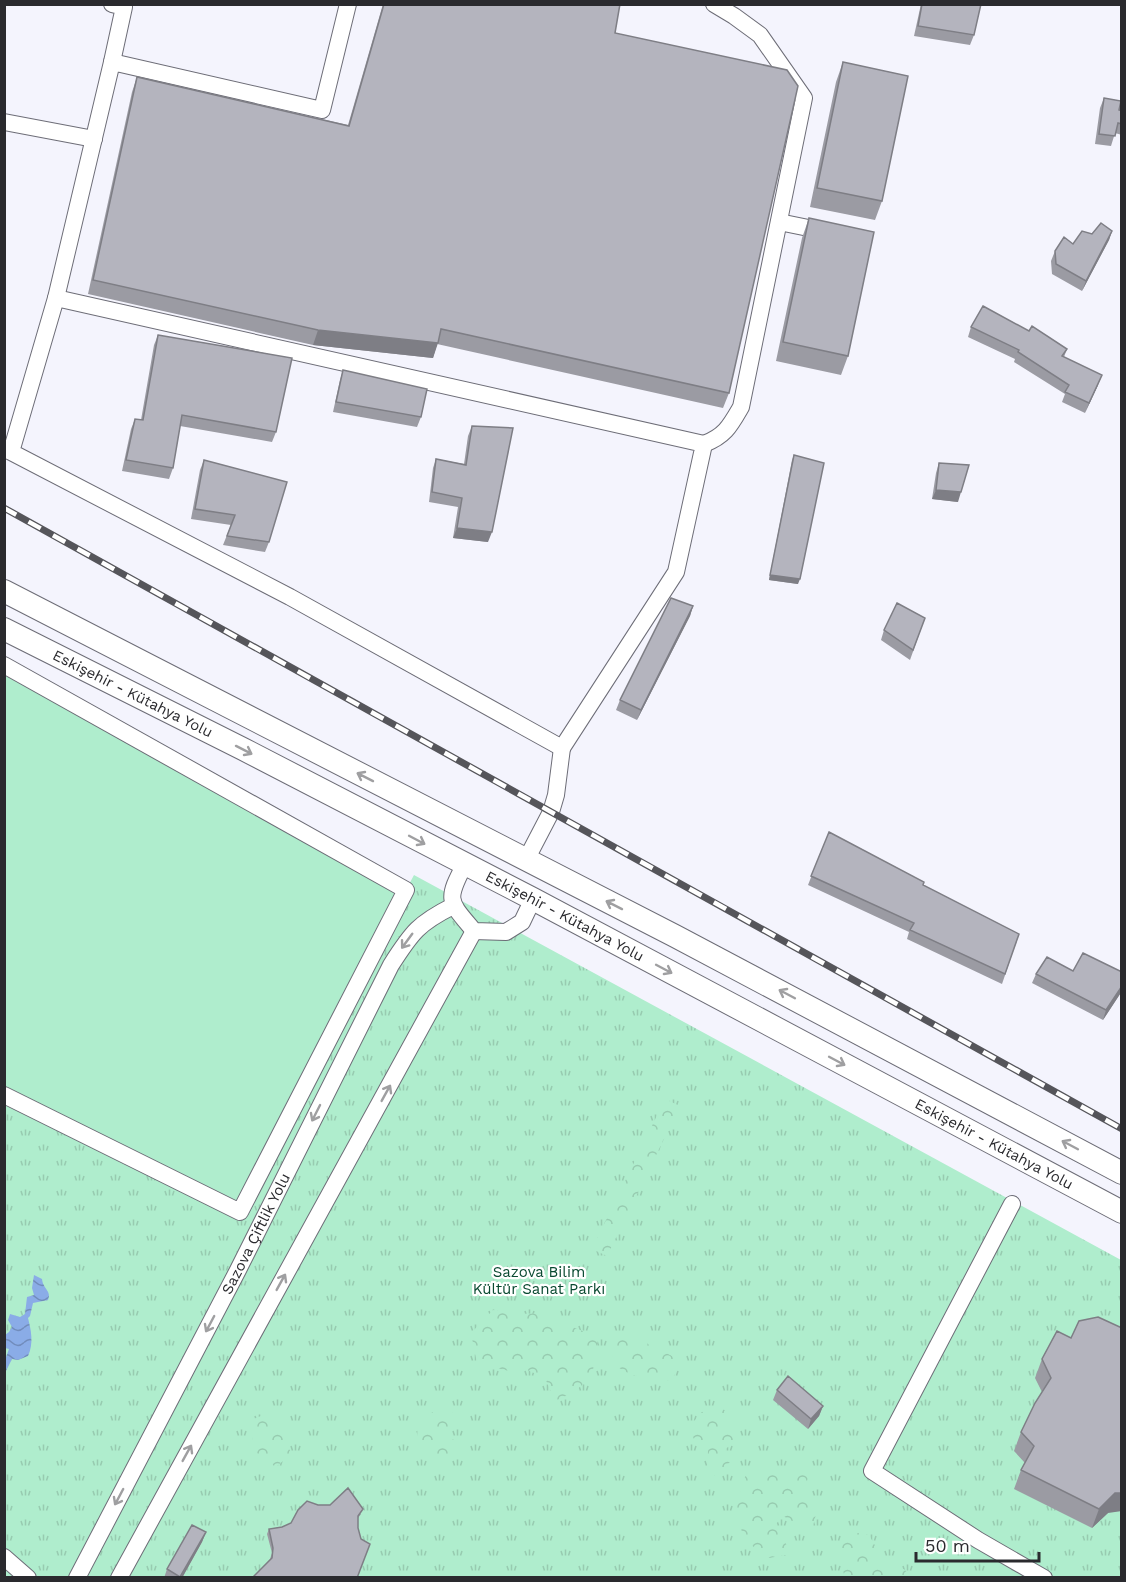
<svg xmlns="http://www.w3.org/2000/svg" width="1126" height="1582" font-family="'Work Sans',sans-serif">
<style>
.grass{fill:url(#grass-tufts)}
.forest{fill:url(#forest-crowns)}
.garden{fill:#afedcd}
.water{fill:url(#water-waves)}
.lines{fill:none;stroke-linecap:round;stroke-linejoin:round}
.minor-casing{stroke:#6d6d77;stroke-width:18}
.highway-casing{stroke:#6d6d77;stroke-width:24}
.minor{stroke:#fff;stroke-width:16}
.highway{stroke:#fff;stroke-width:22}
.rail-casing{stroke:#55555a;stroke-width:7}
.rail{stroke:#fff;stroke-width:4.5;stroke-dasharray:14;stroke-linecap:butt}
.wall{fill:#9b9ba3}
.shaded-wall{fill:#7e7e85}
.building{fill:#b4b4be;stroke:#7e7e85;stroke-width:1.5}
.oneway{stroke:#9f9fa1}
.labels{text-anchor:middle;stroke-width:4.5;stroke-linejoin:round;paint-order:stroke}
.street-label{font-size:15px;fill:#2a2a2e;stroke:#fff}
.park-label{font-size:15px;fill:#084930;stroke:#fff}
</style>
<defs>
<pattern id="grass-tufts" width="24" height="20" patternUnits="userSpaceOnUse" patternTransform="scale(1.5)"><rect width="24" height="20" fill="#afedcd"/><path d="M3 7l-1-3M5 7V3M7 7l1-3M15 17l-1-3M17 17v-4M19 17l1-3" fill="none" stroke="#97cbb0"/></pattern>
<pattern id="forest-crowns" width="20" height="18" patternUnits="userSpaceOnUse" patternTransform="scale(1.5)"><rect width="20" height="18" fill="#afedcd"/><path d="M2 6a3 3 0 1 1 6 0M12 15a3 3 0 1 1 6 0" fill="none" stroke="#97cbb0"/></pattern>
<pattern id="water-waves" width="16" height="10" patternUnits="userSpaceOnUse" patternTransform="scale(1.5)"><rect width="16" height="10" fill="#8aace7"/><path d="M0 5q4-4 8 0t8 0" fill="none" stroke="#718cbc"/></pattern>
</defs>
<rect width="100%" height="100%" fill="#f4f4fd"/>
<path class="grass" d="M 414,875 L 1121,1260 L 1121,1577 L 5,1577 L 4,1095 L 406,890 Z"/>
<path class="forest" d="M 665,1099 L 680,1106 L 607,1256 L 592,1249 Z
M 493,1310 L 517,1314 L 546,1313 L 554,1319 L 599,1338 C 594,1350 597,1356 594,1366 C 589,1385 571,1394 555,1401 L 545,1378 L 525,1369 L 509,1371 L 477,1363 L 471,1333 Z
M 629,1331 L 643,1337 L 651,1348 L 664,1352 L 676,1358 L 676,1372 L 671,1381 L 631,1375 L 616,1366 L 609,1345 L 618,1333 Z
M 716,1406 L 735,1415 L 738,1441 L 725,1449 L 730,1462 L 715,1476 L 707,1467 L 708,1451 L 697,1445 L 689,1429 L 700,1413 Z
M 435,1411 L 452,1412 L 454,1425 L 442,1430 L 448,1439 L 463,1441 L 466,1453 C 448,1463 441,1465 421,1459 C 417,1438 411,1422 435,1411 Z
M 266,1414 L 287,1422 L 283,1441 L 292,1453 L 276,1467 L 254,1451 L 251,1420 Z
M 748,1468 L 803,1468 L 808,1478 L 803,1494 L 814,1500 L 816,1514 L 813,1526 L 805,1528 L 783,1516 L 776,1524 L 791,1554 L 769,1558 L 747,1542 L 733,1512 Z
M 852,1532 L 869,1535 L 889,1570 L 904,1569 L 911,1577 L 845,1577 L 836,1550 Z"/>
<path class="garden" d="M 4,665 L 406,890 L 240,1212 L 5,1095 Z"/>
<path class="water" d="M 34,1275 L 42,1279 C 43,1289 52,1291 48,1300 L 33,1303 L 30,1316 L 28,1318 C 31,1330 34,1343 28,1356 L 18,1360 L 12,1359 L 5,1373 L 5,1360 L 9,1349 L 5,1348 L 5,1335 L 9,1332 L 12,1327 L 8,1320 L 10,1314 L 20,1317 L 25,1314 L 27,1297 L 34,1295 L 32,1288 Z"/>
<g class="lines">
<g class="minor-casing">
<g id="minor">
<path d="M 112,4 L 124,7 L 112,62"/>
<path d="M 4,122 L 94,139"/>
<path d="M 779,222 L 828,232"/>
<path d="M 56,298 L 112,62 L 322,110 L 348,4"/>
<path d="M 704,444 C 725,436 730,426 741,407 L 804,98 L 760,35 L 734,16 L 714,4"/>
<path d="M 4,448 L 11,452 L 290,597 L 562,748 L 676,572 L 704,444 L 56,298 L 11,452"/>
<path d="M 4,665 L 406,890 L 240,1212 L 4,1095"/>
<path d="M 526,860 L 551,812 L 556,795 L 562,748"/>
<path d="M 465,864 C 445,901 449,901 474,931 L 506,932 L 522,922 L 533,899"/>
<path d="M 1012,1204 L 872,1471 L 978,1540 L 1044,1578"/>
<path d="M 4,1557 L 28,1578"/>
<path id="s1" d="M 77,1578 L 238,1270 L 391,965 C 412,932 419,923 453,906"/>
<path d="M 119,1578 L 474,931"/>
</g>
</g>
<g class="highway-casing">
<g id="highway">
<path d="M 4,591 L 675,936 L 1122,1173"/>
<path id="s2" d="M 4,629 L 243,749 L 533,899 L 1122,1212"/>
</g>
</g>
<use href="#minor" class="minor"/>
<use href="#highway" class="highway"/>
<g class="rail-casing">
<path id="rail" d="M 4,508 L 1122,1129"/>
</g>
<use href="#rail" class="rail"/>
</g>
<path class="wall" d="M 383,4 L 620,4 L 615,33 L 729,393 L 723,408 L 437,344 L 433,358 L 313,345 L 88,294 L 132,92 L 137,77 L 348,125 Z
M 921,4 L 981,4 L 974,35 L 970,45 L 914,36 Z
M 843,62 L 882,201 L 875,220 L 810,207 L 836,82 Z
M 1104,98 L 1119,110 L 1122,111 L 1122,135 L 1115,133 L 1111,146 L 1095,144 L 1100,108 Z
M 809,218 L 848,356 L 841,375 L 776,361 L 802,238 Z
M 1112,231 L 1109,240 L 1082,291 L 1052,274 L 1051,261 L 1055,251 L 1073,244 L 1092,234 Z
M 971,327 L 1029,331 L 1067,349 L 1064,357 L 1098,385 L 1085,413 L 1062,402 L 1065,394 L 1014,362 L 1015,359 L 968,337 Z
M 158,335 L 276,432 L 272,442 L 180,426 L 173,468 L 169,479 L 122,471 L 131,429 L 135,419 L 141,420 L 154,345 Z
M 343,370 L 421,417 L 417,427 L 333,412 L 340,380 Z
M 472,426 L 488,542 L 453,538 L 458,507 L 429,502 L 433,468 L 436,459 L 464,464 L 468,436 Z
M 794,455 L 798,584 L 769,580 L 792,460 Z
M 204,460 L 269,542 L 265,552 L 223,545 L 231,525 L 191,519 L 200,470 Z
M 939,463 L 958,502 L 932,499 L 936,473 Z
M 693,606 L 690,616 L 637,720 L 616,710 L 620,700 Z
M 925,618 L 910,660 L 881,640 L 884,630 Z
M 829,832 L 923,885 L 1019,934 L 1002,984 L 907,939 L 909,932 L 808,885 Z
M 1073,971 L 1122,972 L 1122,991 L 1103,1020 L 1032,983 L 1036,974 Z
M 1057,1331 L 1108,1513 L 1092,1528 L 1014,1489 L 1021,1470 L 1025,1463 L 1014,1451 L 1021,1432 L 1042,1392 L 1035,1378 L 1042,1359 Z
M 777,1390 L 823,1406 L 819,1416 L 808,1429 L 773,1400 Z
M 318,1505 L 361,1514 L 358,1518 L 358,1528 L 357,1578 L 253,1578 L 254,1576 L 270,1559 L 272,1553 L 267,1534 L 269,1529 L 282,1527 L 291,1523 Z
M 206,1532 L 202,1542 L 182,1578 L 164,1578 L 167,1569 Z"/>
<path class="shaded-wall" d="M 1112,231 L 1109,240 L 1082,291 L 1086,281 Z
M 318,330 L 438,343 L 433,358 L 313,345 Z
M 1102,375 L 1098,385 L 1085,413 L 1089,403 Z
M 936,490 L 961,492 L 958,502 L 932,499 Z
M 457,528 L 492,532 L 488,542 L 453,538 Z
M 770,575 L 800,579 L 798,584 L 769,580 Z
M 693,606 L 690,616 L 637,720 L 641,710 Z
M 1122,986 L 1122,991 L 1103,1020 L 1106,1010 Z
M 823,1406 L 819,1416 L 808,1429 L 811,1419 Z
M 1115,1493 L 1122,1493 L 1122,1511 L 1108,1513 L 1092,1528 L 1099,1509 Z
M 206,1532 L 202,1542 L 182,1578 L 180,1578 Z"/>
<path class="building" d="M 384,4 L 620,4 L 615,33 L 787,70 L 798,86 L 729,393 L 441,329 L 438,343 L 318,330 L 93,280 L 137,77 L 349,126 Z
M 922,4 L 981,4 L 974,35 L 918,26 Z
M 843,62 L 908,76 L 882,201 L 817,188 Z
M 1104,98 L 1121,101 L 1119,110 L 1122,111 L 1122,124 L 1118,123 L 1115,136 L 1099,134 Z
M 809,218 L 874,232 L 848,356 L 783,342 Z
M 1101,223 L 1112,231 L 1086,281 L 1056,264 L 1055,251 L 1064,237 L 1073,244 L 1082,231 L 1092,234 Z
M 983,306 L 1029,331 L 1032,326 L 1067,349 L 1062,356 L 1102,375 L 1089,403 L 1065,392 L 1069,385 L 1018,352 L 1019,350 L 971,327 Z
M 158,335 L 292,358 L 276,432 L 182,415 L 173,468 L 126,460 L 135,419 L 143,420 Z
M 343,370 L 427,389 L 421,417 L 336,402 Z
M 472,426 L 513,428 L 492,532 L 457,528 L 462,498 L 432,492 L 436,459 L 466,465 Z
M 794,455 L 824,463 L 800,579 L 770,575 Z
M 204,460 L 287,482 L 269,542 L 227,536 L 235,515 L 195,509 Z
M 939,463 L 969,465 L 961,492 L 936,490 Z
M 671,598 L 693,606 L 641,710 L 620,700 Z
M 897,603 L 925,618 L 913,650 L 884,630 Z
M 829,832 L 924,882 L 923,885 L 1019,934 L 1005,974 L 910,930 L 914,923 L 811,876 Z
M 1083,953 L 1122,972 L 1122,986 L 1106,1010 L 1036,974 L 1047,957 L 1073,971 Z
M 1098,1317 L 1122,1328 L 1122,1493 L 1115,1493 L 1099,1509 L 1021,1470 L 1034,1446 L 1021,1432 L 1035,1403 L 1051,1378 L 1042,1359 L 1057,1331 L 1071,1338 L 1079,1321 Z
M 788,1376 L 823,1406 L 811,1419 L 777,1390 Z
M 348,1488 L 363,1509 L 358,1516 L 358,1528 L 361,1539 L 370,1544 L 357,1578 L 258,1578 L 254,1576 L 272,1558 L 273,1548 L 269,1529 L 282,1527 L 291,1523 L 298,1510 L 307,1501 L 318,1505 L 330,1505 Z
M 192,1525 L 206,1532 L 180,1577 L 167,1569 Z"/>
<defs><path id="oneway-shaft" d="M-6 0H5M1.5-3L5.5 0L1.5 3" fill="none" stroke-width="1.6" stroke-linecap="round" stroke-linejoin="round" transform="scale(1.5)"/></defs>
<g class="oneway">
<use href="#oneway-shaft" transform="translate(244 750) rotate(27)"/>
<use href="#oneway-shaft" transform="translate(365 777) rotate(-153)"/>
<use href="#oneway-shaft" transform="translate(417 840) rotate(28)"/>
<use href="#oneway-shaft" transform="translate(614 905) rotate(-153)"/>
<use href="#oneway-shaft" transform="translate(407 941) rotate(126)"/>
<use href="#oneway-shaft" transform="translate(664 969) rotate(28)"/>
<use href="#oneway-shaft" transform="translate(787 994) rotate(-152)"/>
<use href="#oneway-shaft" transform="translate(837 1061) rotate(28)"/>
<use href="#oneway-shaft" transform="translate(386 1093) rotate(-61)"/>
<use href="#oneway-shaft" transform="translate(316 1113) rotate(117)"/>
<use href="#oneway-shaft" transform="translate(1070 1145) rotate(-152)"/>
<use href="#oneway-shaft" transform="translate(281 1282) rotate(-61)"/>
<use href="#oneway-shaft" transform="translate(210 1324) rotate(118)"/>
<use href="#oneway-shaft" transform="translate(187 1453) rotate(-61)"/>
<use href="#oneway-shaft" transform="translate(119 1497) rotate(118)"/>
</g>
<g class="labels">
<g class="street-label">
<text dy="5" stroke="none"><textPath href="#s2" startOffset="144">Eskişehir - Kütahya Yolu</textPath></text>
<text dy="5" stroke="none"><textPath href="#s2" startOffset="630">Eskişehir - Kütahya Yolu</textPath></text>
<text dy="5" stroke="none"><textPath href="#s2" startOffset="1116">Eskişehir - Kütahya Yolu</textPath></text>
<text dy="5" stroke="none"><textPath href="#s1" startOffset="388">Sazova Çiftlik Yolu</textPath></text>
</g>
<g class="park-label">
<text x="539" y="1277">Sazova Bilim<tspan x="539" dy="17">Kültür Sanat Parkı</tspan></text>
</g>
</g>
<rect width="1126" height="1582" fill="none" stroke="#2a2a2e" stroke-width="12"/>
<path d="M916 1552v9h123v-9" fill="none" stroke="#2a2a2e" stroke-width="3"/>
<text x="925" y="1552" font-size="18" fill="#2a2a2e" stroke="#ffffff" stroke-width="4.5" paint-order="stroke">50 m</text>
</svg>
